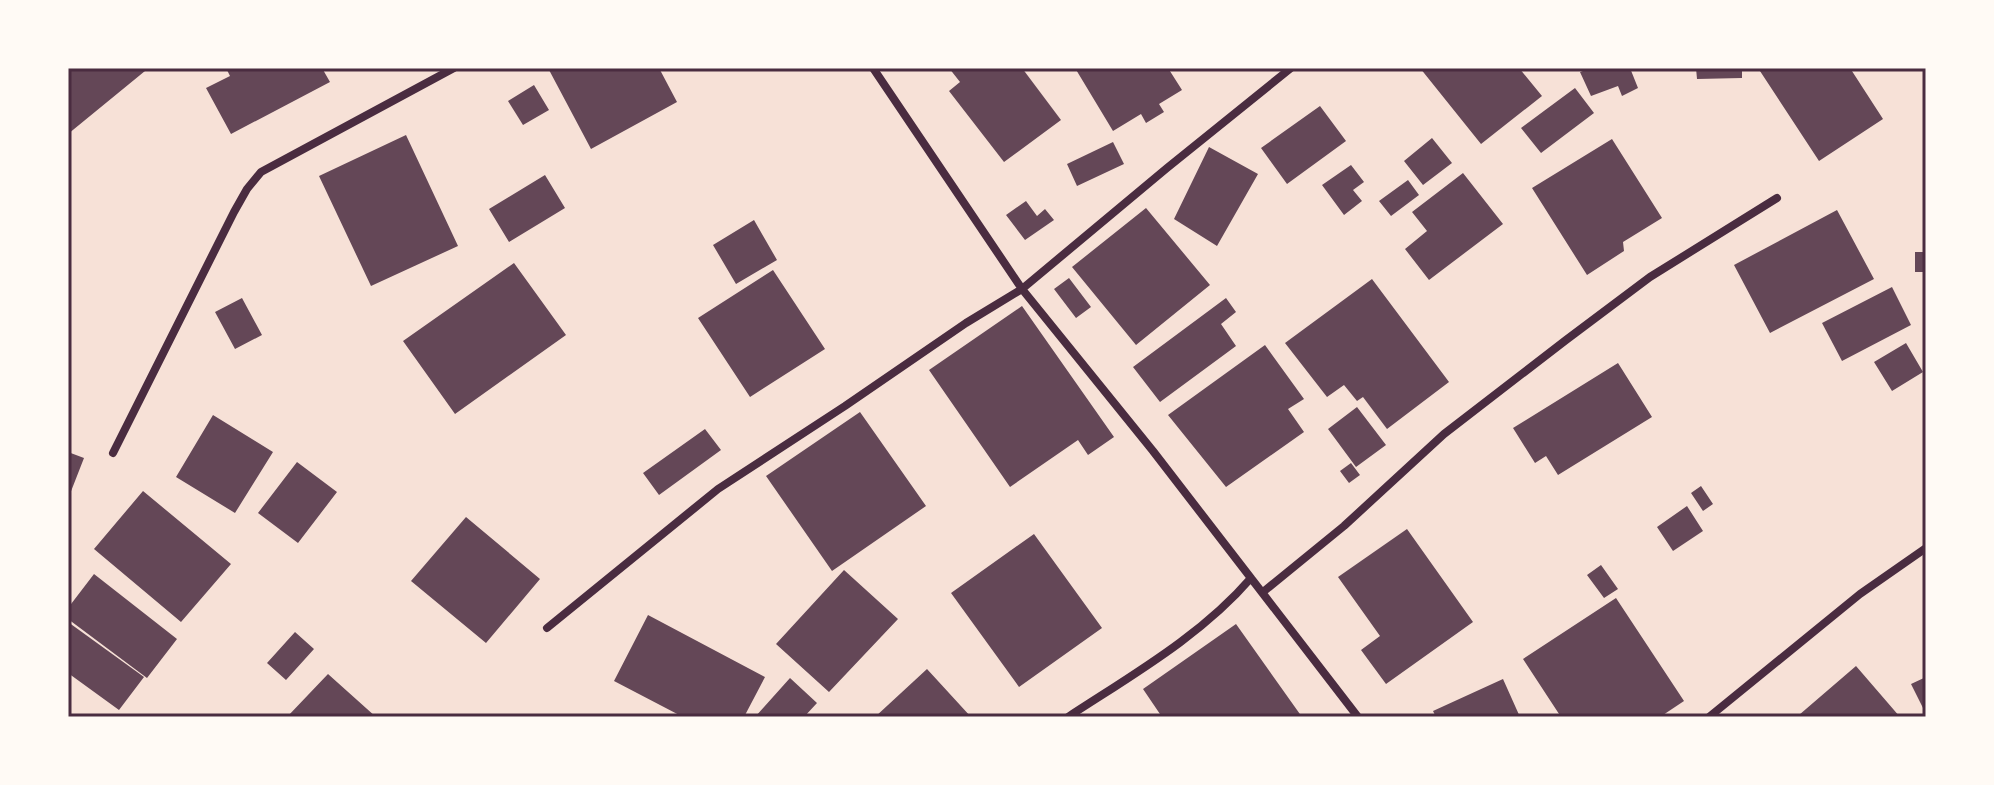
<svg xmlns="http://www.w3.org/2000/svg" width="1994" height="785" font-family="'Source Sans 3',sans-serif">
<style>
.building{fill:#644757}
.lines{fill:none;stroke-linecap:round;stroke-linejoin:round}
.minor{stroke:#4a2c40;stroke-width:8}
.neatline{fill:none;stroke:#4a2c40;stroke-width:3}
</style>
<rect width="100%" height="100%" fill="#f7e1d7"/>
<path class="building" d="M 68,68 L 143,68 L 145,71 L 68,134 Z
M 226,68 L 322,68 L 330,82 L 231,134 L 206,88 L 230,76 Z
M 548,68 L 659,68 L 677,102 L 591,149 Z
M 949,68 L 1022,68 L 1061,120 L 1004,162 L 949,91 L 960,82 Z
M 1075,68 L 1168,68 L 1182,90 L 1159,104 L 1164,112 L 1146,123 L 1141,114 L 1113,131 Z
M 1420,68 L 1519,68 L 1542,96 L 1481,144 Z
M 1591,68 L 1630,68 L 1638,88 L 1622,96 L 1618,86 L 1591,96 L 1580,72 Z
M 1696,68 L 1742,68 L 1742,78 L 1697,79 Z
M 1758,68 L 1850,68 L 1883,119 L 1819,161 Z
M 534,85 L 549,110 L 523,125 L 508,101 Z
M 1575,88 L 1594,113 L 1541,153 L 1521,128 Z
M 1320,106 L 1346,141 L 1287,184 L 1261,148 Z
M 406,135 L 458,246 L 371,286 L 319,176 Z
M 1432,138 L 1452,163 L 1423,185 L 1404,161 Z
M 1612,139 L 1662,218 L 1623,242 L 1624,251 L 1587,275 L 1532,188 Z
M 1113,142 L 1124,164 L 1077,186 L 1067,164 Z
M 1209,147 L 1258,174 L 1217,246 L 1174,219 Z
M 1351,165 L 1364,182 L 1353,190 L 1362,201 L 1344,215 L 1322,185 Z
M 1463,173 L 1503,224 L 1429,280 L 1405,249 L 1427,231 L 1412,212 Z
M 545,175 L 565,208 L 509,242 L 489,209 Z
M 1408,180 L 1419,195 L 1391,216 L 1379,201 Z
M 1026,201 L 1037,216 L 1045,209 L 1054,220 L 1025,240 L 1006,215 Z
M 1146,208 L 1210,285 L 1136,345 L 1072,267 Z
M 1837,210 L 1874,279 L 1770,333 L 1734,265 Z
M 754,220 L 777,260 L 736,284 L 713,245 Z
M 1915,252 L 1926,252 L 1926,272 L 1915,272 Z
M 514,263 L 566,335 L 455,414 L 403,341 Z
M 773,270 L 825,349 L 750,397 L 698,318 Z
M 1069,278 L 1091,307 L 1076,318 L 1054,289 Z
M 1372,279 L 1449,382 L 1387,429 L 1363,397 L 1357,401 L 1344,385 L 1327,397 L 1285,343 Z
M 1892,287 L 1911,325 L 1842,361 L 1822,323 Z
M 242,298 L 262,335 L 235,349 L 215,312 Z
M 1226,298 L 1236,312 L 1221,324 L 1236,346 L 1160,402 L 1133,367 Z
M 1022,306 L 1114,437 L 1088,455 L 1078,440 L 1010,487 L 929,370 Z
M 1906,343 L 1923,372 L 1892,391 L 1874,362 Z
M 1265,345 L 1304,399 L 1288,409 L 1304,432 L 1226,487 L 1168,415 Z
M 1618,363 L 1652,417 L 1558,475 L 1546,456 L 1535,463 L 1513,428 Z
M 1357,407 L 1386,445 L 1356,467 L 1328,429 Z
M 860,412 L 926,506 L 832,571 L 766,476 Z
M 213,415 L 273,452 L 235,513 L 176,477 Z
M 705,429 L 721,450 L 659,495 L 643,473 Z
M 68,452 L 84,458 L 68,499 Z
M 297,462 L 337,492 L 298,543 L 258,513 Z
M 1351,463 L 1360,475 L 1349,483 L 1340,471 Z
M 1701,486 L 1713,504 L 1703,511 L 1691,493 Z
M 143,491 L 231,564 L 181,622 L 94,549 Z
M 1687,506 L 1703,531 L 1673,551 L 1657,527 Z
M 466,517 L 540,579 L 486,643 L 411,581 Z
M 1407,529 L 1473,622 L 1386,684 L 1361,650 L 1380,636 L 1338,577 Z
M 1034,534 L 1102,628 L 1019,687 L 951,593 Z
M 1601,565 L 1618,589 L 1604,598 L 1587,575 Z
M 844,570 L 898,619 L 829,692 L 776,644 Z
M 94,574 L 177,639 L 147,678 L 68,619 L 68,608 Z
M 1616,598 L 1684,701 L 1660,717 L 1561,717 L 1523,659 Z
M 648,615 L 765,677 L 744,717 L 725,717 L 721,715 L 720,717 L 683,717 L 614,681 Z
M 68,622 L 144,677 L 119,710 L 68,673 Z
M 1236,624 L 1302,717 L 1162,717 L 1143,689 Z
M 295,632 L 314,649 L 286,680 L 267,663 Z
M 1856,666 L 1900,717 L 1801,717 L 1799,715 Z
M 927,669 L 971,717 L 875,717 Z
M 328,674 L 376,717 L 287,717 Z
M 1926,677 L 1926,714 L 1911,684 Z
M 790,678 L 817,703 L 804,717 L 755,717 Z
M 1503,679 L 1520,717 L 1436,717 L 1433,711 Z"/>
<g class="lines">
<path class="minor" d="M 873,68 L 1022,289 L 1153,451 L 1358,717
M 113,453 L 234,212 L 247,189 L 261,172 L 454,68
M 1263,592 L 1344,526 L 1444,434 L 1566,340 L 1650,277 L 1777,198
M 547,628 L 718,489 L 845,406 L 966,323 L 1022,289 L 1167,168 L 1291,68
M 1068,717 C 1132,675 1201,636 1251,578
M 1709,717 L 1860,594 L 1926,548"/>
</g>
<rect width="1994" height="785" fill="none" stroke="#fffaf5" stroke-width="140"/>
<rect x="70" y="70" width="1854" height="645" class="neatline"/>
</svg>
